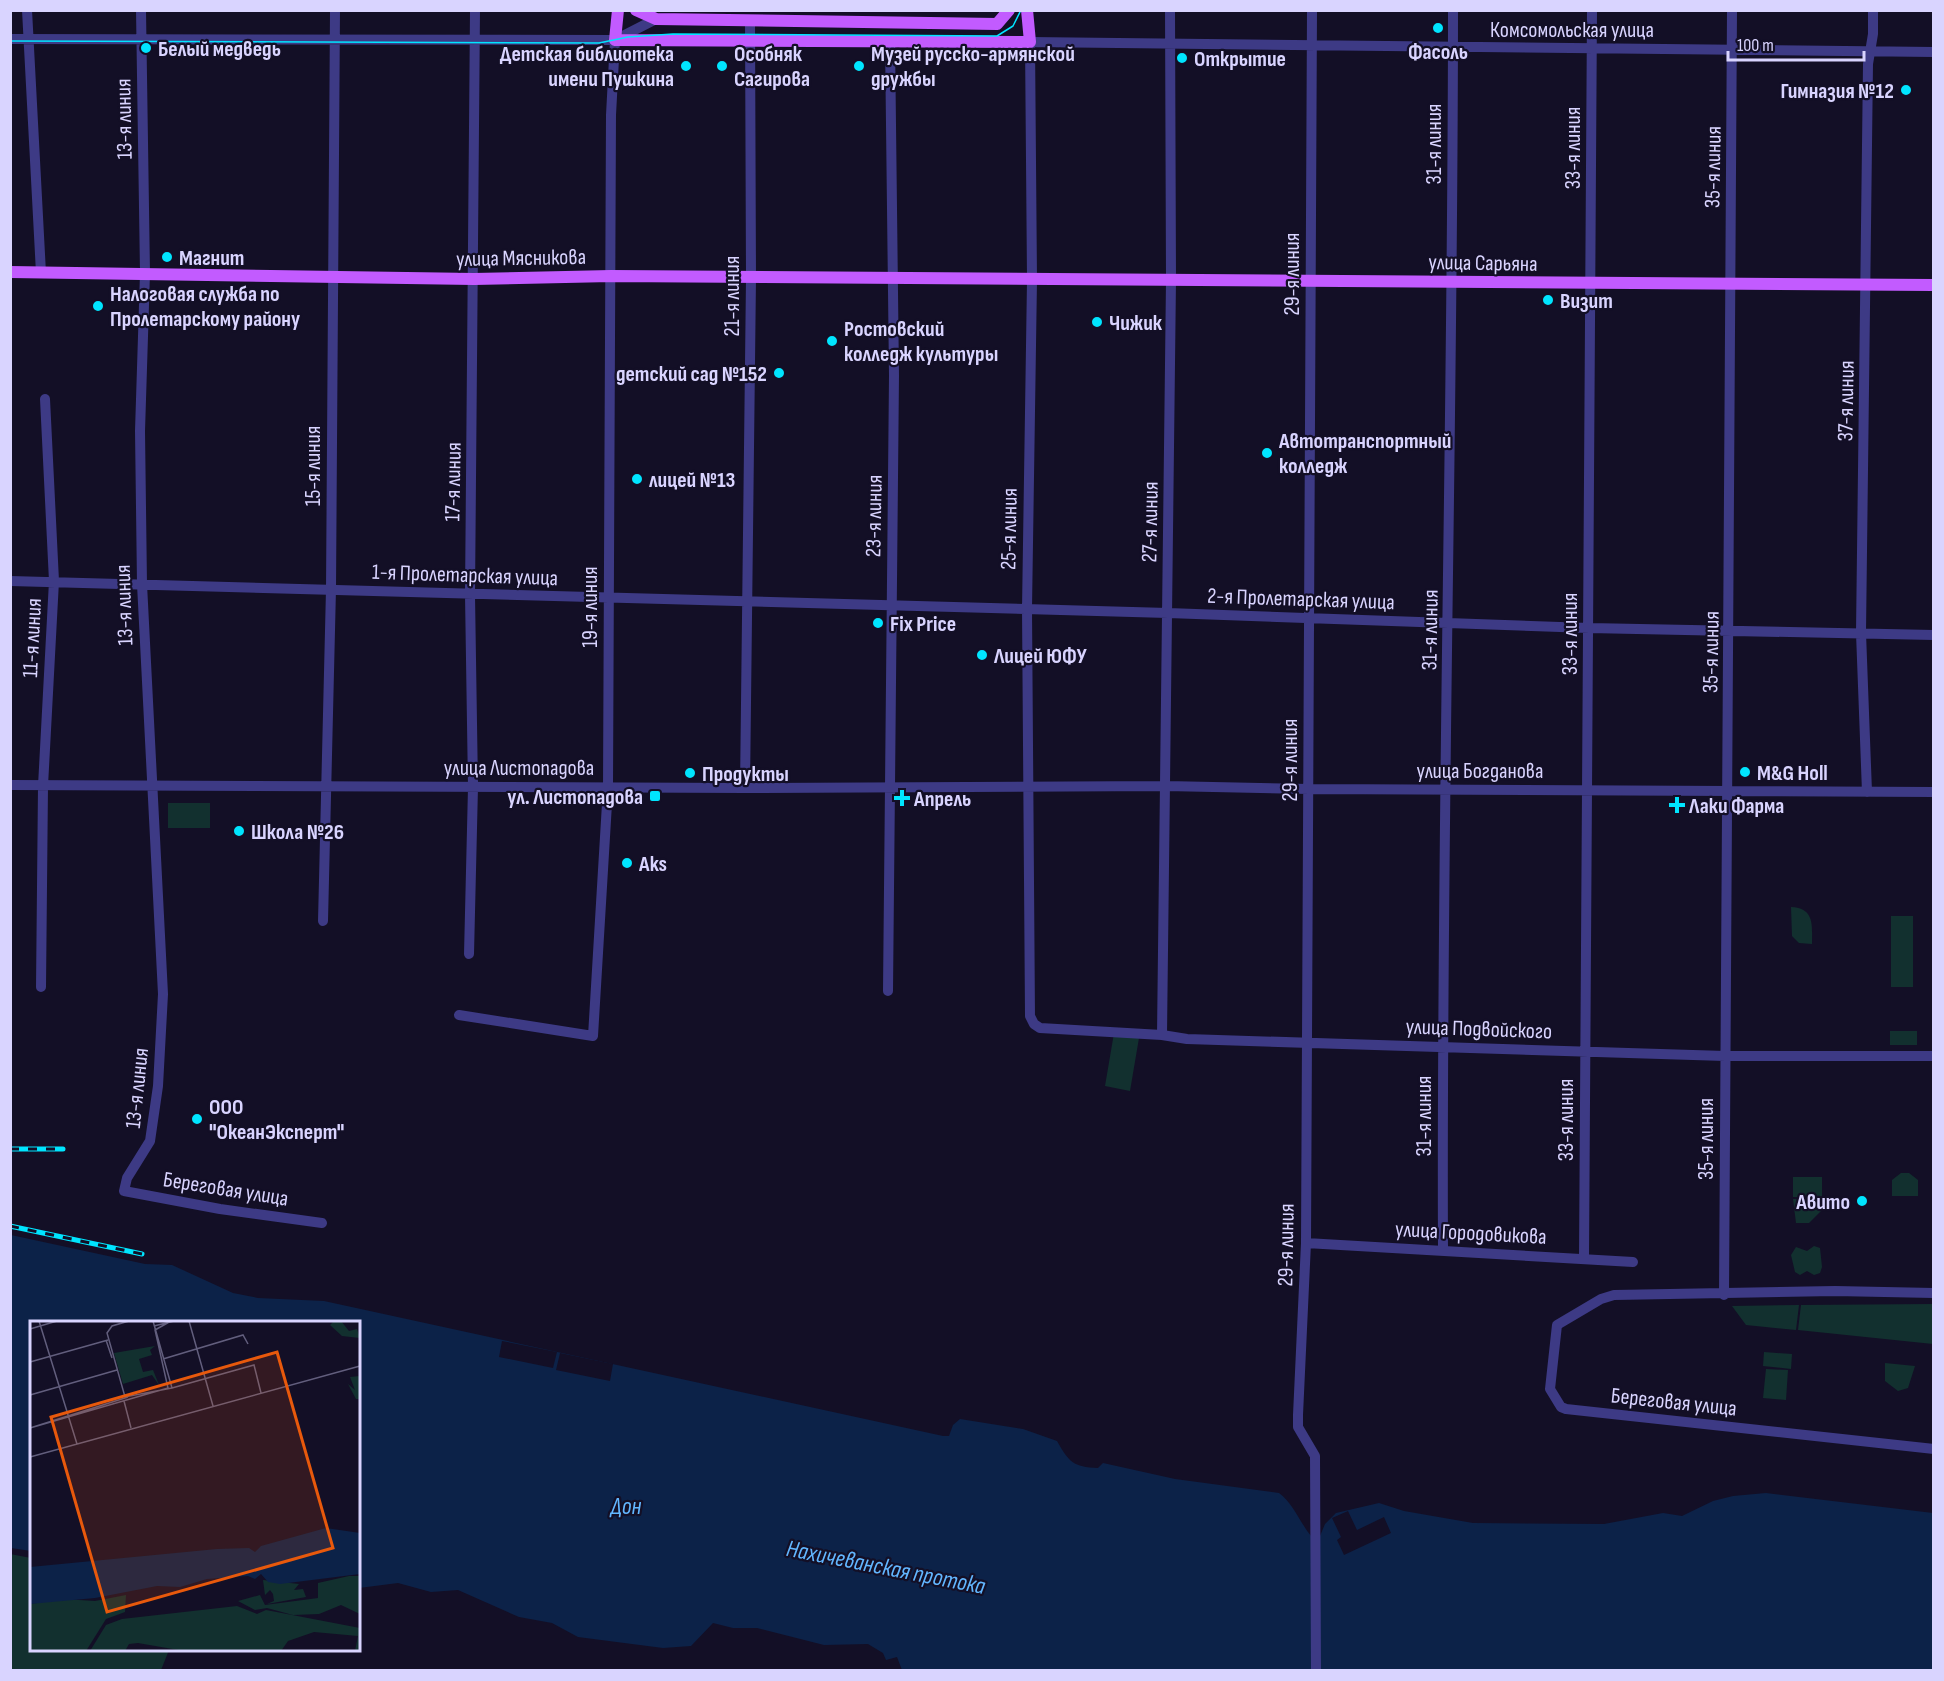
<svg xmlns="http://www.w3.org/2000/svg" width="1944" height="1681" font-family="'Sofia Sans Condensed',sans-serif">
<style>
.green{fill:#12302f}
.water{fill:#0c2248}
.pier{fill:#130f26}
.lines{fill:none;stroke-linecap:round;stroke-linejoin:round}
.minor{stroke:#3d3a85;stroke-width:10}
.major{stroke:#c25bff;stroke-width:12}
.tram{stroke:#00e5ff;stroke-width:1.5}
.rail-casing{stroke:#00e5ff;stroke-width:5}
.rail{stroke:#130f26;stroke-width:3;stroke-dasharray:9;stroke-linecap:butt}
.poi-dot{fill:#00e5ff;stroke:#130f26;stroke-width:2}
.labels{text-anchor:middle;stroke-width:4.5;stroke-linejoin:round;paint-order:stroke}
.street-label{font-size:22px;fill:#d9d4ff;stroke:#130f26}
.poi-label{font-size:22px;font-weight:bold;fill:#d9d4ff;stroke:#130f26;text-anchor:start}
.water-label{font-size:24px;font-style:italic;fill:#62b6ff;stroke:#130f26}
.inset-road{fill:none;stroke:#625e7d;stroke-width:1.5}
.view{fill:#e8590c;fill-opacity:0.15;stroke:#e8590c;stroke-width:3}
.inset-edge{fill:none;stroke:#d9d4ff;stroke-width:3}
</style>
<rect width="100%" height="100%" fill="#130f26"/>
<path class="green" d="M 168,803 L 210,803 L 210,828 L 168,828 Z
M 1791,907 C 1815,908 1812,926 1812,944 L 1799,943 L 1792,936 Z
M 1891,916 L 1913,916 L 1913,987 L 1891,987 Z
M 1890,1031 L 1917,1031 L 1917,1045 L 1890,1045 Z
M 1114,1033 L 1139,1038 L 1130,1091 L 1105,1086 Z
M 1901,1173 L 1909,1173 L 1918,1180 L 1918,1196 L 1892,1196 L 1892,1180 Z
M 1793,1177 L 1822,1177 L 1822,1198 L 1793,1197 Z
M 1793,1199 L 1823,1199 L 1823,1209 L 1809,1223 L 1796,1223 Z
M 1796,1247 L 1807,1251 L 1814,1246 L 1820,1248 L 1822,1267 L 1820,1273 L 1814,1275 L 1807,1271 L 1800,1275 L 1795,1272 L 1791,1255 Z
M 1933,1304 L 1933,1344 L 1798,1330 L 1801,1305 Z
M 1799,1305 L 1796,1330 L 1746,1325 L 1732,1306 Z
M 1764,1352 L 1792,1354 L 1791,1369 L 1763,1366 Z
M 1885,1363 L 1915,1366 L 1908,1388 L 1898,1391 L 1885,1381 Z
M 1766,1369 L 1788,1370 L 1786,1400 L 1763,1398 Z
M 10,1554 L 31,1558 L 32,1650 L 169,1650 L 161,1670 L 11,1670 Z"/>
<path class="water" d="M 11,1235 L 145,1264 L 172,1265 L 233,1293 L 258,1298 L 324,1301 L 943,1436 L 949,1436 L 953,1425 L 960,1419 L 1023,1429 L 1057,1441 C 1069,1462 1073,1467 1098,1468 L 1103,1463 L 1175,1479 L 1279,1493 C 1294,1504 1301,1525 1312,1537 L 1320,1536 L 1325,1524 L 1336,1513 L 1379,1503 L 1404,1511 L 1473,1523 L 1604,1524 L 1663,1513 L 1682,1516 L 1713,1501 L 1733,1496 L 1766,1493 L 1933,1513 L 1933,1670 L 902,1670 L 897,1657 L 886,1660 L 883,1653 L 868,1644 L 824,1645 L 757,1628 L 733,1628 L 713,1623 L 691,1646 L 663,1648 L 578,1637 L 552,1623 L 519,1617 L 458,1590 L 431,1592 L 398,1583 L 359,1588 L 358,1322 L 32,1322 L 31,1551 L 11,1548 Z"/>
<path class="pier" d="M 502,1341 L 557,1352 L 553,1368 L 499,1357 Z
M 560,1353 L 613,1364 L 610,1381 L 556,1370 Z
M 1348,1511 L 1357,1530 L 1384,1517 L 1391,1533 L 1344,1555 L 1337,1540 L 1341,1537 L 1332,1518 Z"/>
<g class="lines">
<path class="minor" d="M 27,10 L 41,273
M 141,10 L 145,273 L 140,431 L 142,584 L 163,994 L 158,1086 L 150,1141 L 127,1178 L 124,1191 L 220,1209 L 322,1223
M 1312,10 L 1306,1243 L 1298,1415 L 1298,1427 L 1315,1456 L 1316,1670
M 10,39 L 615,40
M 615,40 L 656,19
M 1934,52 L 1030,42 L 1032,280 L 1027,609 L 1030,1016 L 1034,1024 L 1040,1028 L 1162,1035 L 1187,1039 L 1725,1056 L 1934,1056
M 10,581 L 1168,613 L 1589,628 L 1934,635
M 10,785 L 745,788 L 1166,786 L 1309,789 L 1934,792
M 745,788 L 751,278 L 750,20
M 1867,792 L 1861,633 L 1868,64 L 1873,34 L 1873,10
M 323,921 L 331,589 L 335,10
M 469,954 L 473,787 L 470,595 L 475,10
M 41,987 L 43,786 L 54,581 L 45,399
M 888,991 L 894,375 L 890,41
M 459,1015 L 593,1036 L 608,787 L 611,115 L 615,40
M 1162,1035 L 1171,280 L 1170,10
M 1306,1243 L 1633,1262
M 1443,1250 C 1441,837 1453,424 1453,10
M 1584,1259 L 1592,10
M 1934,1293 L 1835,1291 L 1614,1295 L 1601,1299 L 1557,1325 L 1550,1389 L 1561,1407 L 1566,1409 L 1934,1449
M 1724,1295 L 1732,10"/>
<path class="major" d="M 618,10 L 615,40 L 1030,42
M 636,10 L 656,19 L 997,24
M 1027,10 L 1030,42
M 997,24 L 1009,10
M 10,272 L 474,279 L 611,276 L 1934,285"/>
<path class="tram" d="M 10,41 L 599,43 L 628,37 L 673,34 L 997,36 L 1013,26 L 1021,10"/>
<g class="rail-casing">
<path id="rail" d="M 10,1149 L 63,1149
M 10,1226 L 142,1254"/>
</g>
<use href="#rail" class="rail"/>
</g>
<g class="poi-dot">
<circle cx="1438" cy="28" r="6"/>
<circle cx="146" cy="48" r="6"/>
<circle cx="1182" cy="58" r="6"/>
<circle cx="686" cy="66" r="6"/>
<circle cx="722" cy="66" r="6"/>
<circle cx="859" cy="66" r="6"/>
<circle cx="1906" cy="90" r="6"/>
<circle cx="167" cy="257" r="6"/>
<circle cx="1548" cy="300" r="6"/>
<circle cx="98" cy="306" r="6"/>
<circle cx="1097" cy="322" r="6"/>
<circle cx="832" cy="341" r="6"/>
<circle cx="779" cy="373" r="6"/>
<circle cx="1267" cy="453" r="6"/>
<circle cx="637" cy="479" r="6"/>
<circle cx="878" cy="623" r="6"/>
<circle cx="982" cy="655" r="6"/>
<circle cx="1745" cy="772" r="6"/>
<circle cx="690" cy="773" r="6"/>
<rect x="649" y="790" width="12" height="12" rx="3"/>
<path d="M899 789h6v6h6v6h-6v6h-6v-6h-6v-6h6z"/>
<path d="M1674 796h6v6h6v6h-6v6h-6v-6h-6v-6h6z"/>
<circle cx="239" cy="831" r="6"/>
<circle cx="627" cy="863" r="6"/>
<circle cx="197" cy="1119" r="6"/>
<circle cx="1862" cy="1201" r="6"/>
</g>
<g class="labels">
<g class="street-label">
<text x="1572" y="37">Комсомольская улица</text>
<text transform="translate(123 119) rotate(-91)" y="8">13-я линия</text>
<text transform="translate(1433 144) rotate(-90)" y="8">31-я линия</text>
<text transform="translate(1572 148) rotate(-90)" y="8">33-я линия</text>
<text transform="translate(1712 167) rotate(-89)" y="8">35-я линия</text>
<text transform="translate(521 257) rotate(-1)" y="8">улица Мясникова</text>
<text transform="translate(1483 262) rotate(1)" y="8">улица Сарьяна</text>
<text transform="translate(1291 274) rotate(-90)" y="8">29-я линия</text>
<text transform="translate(731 296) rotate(-90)" y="8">21-я линия</text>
<text transform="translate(1845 401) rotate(-89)" y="8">37-я линия</text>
<text transform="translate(312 466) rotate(-90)" y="8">15-я линия</text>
<text transform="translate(452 482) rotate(-89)" y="8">17-я линия</text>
<text transform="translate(873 516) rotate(-89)" y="8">23-я линия</text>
<text transform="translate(1149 522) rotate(-89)" y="8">27-я линия</text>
<text transform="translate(1008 529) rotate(-89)" y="8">25-я линия</text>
<text transform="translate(465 574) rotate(2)" y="8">1-я Пролетарская улица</text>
<text transform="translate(1301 598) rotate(2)" y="8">2-я Пролетарская улица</text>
<text transform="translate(123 605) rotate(-92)" y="8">13-я линия</text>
<text transform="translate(589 607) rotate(-90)" y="8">19-я линия</text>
<text transform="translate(1429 630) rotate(-89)" y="8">31-я линия</text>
<text transform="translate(1569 634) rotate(-90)" y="8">33-я линия</text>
<text transform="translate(31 638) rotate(-87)" y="8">11-я линия</text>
<text transform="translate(1710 652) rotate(-89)" y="8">35-я линия</text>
<text transform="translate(1289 760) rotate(-90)" y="8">29-я линия</text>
<text x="519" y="775">улица Листопадова</text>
<text x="1480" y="778">улица Богданова</text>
<text transform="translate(1479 1028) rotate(2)" y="8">улица Подвойского</text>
<text transform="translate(136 1088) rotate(-84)" y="8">13-я линия</text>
<text transform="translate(1423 1116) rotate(-90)" y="8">31-я линия</text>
<text transform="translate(1565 1120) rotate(-90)" y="8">33-я линия</text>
<text transform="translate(1705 1139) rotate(-90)" y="8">35-я линия</text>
<text transform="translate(226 1188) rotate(9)" y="8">Береговая улица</text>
<text transform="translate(1471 1232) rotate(3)" y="8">улица Городовикова</text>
<text transform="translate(1285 1245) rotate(-89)" y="8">29-я линия</text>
<text transform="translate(1674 1401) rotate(6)" y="8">Береговая улица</text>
</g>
<g class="poi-label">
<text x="158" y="56">Белый медведь</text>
<text x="1438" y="59" text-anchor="middle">Фасоль</text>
<text x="674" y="61" text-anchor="end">Детская библиотека<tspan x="674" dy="25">имени Пушкина</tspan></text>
<text x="734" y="61">Особняк<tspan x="734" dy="25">Сагирова</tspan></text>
<text x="871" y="61">Музей русско-армянской<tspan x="871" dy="25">дружбы</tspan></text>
<text x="1194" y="66">Открытие</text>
<text x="1894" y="98" text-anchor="end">Гимназия №12</text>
<text x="179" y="265">Магнит</text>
<text x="110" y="301">Налоговая служба по<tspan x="110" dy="25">Пролетарскому району</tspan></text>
<text x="1560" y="308">Визит</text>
<text x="1109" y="330">Чижик</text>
<text x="844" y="336">Ростовский<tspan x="844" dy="25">колледж культуры</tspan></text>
<text x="767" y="381" text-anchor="end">детский сад №152</text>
<text x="1279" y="448">Автотранспортный<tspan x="1279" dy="25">колледж</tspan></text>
<text x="649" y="487">лицей №13</text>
<text x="890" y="631">Fix Price</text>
<text x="994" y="663">Лицей ЮФУ</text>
<text x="1757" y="780">M&amp;G Holl</text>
<text x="702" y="781">Продукты</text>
<text x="643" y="804" text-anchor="end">ул. Листопадова</text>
<text x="914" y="806">Апрель</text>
<text x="1689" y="813">Лаки Фарма</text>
<text x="251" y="839">Школа №26</text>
<text x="639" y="871">Aks</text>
<text x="209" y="1114">ООО<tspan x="209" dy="25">"ОкеанЭксперт"</tspan></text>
<text x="1850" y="1209" text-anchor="end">Авито</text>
</g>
<g class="water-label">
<text x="626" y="1514">Дон</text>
<text transform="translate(886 1567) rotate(11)" y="8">Нахичеванская протока</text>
</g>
</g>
<g transform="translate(30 1321)">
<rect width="330" height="330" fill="#130f26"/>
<path d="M 304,0 L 311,0 L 319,10 L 327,8 L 330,17 L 312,15 L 300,4 ZM 125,25 L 120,29 L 122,34 L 109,38 L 113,51 L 123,49 L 129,64 L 122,54 L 93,63 L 84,32 ZM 330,55 L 330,78 L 326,78 L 318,63 L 325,69 L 320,56 ZM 319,255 L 330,255 L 330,293 L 311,284 L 289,293 L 263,294 L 237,287 L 225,289 L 208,280 L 230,274 L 235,284 L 288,277 L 288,262 ZM 233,259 L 269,263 L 264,269 L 273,268 L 276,276 L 237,283 L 244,280 L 243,273 L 240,269 L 235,274 ZM 96,274 L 95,291 L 76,298 L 56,330 L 0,330 L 0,283 L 33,278 L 65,280 ZM 207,285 L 227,293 L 236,289 L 330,307 L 330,330 L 325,330 L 328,315 L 284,311 L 258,320 L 251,330 L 154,330 L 108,322 L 99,323 L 95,330 L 60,330 L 76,304 L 92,298 Z" fill="#12302f"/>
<path d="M 296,207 L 330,212 L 330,253 L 250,263 L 238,261 L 231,253 L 225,258 L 218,255 L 177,258 L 150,266 L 127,265 L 65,277 L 0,283 L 0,246 L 187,228 L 219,227 L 225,231 L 231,225 Z" fill="#0c2248"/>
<path class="inset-road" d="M 9,0 L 47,123M 99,0 L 82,5 L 77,12 L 95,76 L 142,67M 123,0 L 142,67M 159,0 L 183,85M 124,5 L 144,0M 0,8 L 27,0M 76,19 L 82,37M 133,38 L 213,14 L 218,23M 0,41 L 78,19M 142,67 L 224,44 L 231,72M 0,74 L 87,49M 94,80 L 101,107M 0,107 L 98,76M 0,107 L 138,67 L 125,9 L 141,0M 0,136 L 330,45"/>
<path class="view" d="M 247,31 L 303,227 L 77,291 L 21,96 Z"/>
<rect width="330" height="330" class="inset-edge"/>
</g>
<rect width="1944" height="1681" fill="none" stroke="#d9d4ff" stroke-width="24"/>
<path d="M1728 51v9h136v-9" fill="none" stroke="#d9d4ff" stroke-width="3"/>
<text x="1737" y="51" font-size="18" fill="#d9d4ff" stroke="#130f26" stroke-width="4.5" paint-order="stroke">100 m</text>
</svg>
